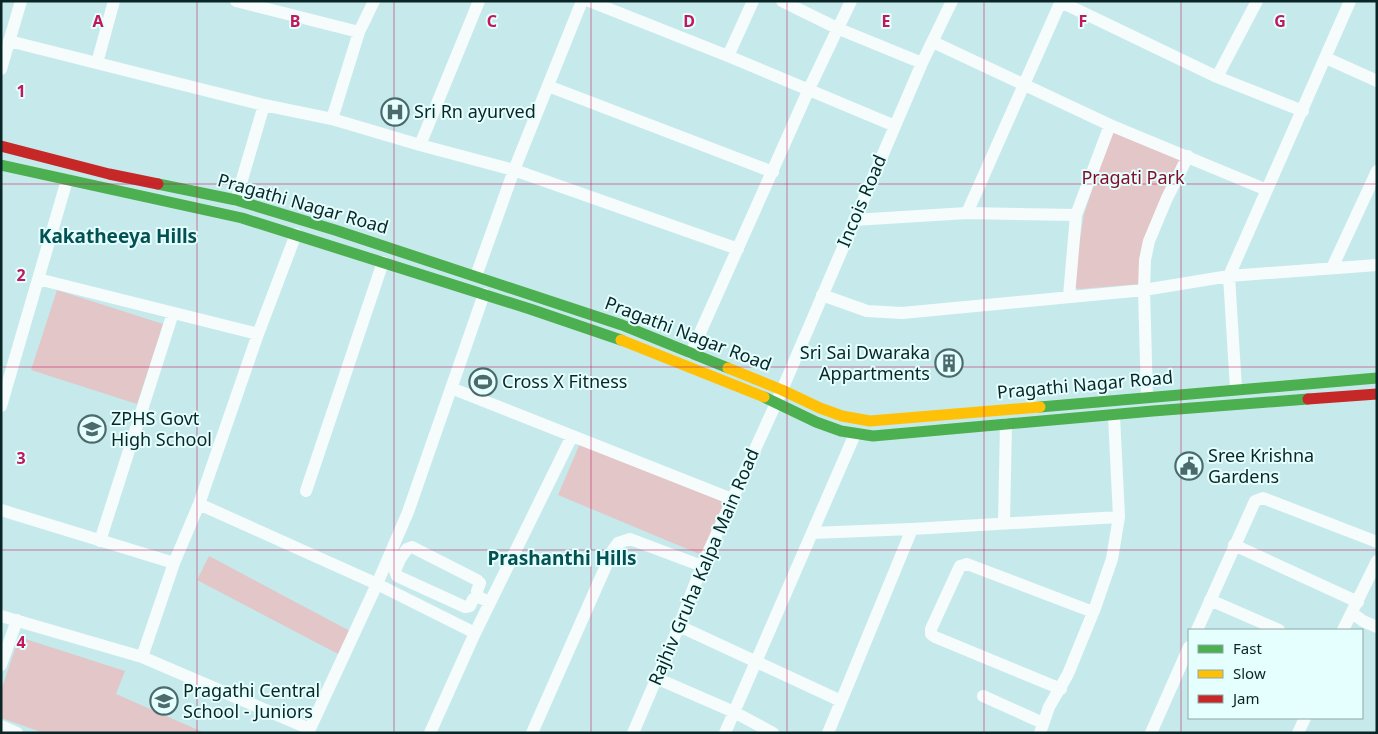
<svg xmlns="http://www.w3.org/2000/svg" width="1378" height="734" font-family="'Noto Sans',sans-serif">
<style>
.green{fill:#e3c6c8}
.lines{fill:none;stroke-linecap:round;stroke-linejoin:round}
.street{stroke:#f6fcfc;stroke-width:12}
.fast{stroke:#4caf50;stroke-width:11}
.slow{stroke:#ffc107;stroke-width:11}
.jam{stroke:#c62828;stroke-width:11}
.grid{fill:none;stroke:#c2185b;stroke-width:1;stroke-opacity:0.55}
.labels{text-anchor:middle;stroke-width:4;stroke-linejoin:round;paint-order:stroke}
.poi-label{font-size:18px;fill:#092526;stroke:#e5fefe;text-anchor:start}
.park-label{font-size:18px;fill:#820e27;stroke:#e5fefe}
.street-label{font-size:18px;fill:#092526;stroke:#e5fefe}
.neighbourhood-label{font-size:19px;font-weight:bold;fill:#035153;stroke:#e5fefe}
.grid-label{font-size:16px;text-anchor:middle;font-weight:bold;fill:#c2185b;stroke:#e5fefe;stroke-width:4;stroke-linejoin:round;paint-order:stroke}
</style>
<rect width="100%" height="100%" fill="#c6eaeb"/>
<path class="green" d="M 1112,130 L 1180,159 L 1140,284 L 1080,289 L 1075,288 L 1073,283 L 1084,214 Z
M 57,290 L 163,324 L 137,404 L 31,370 Z
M 581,441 L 727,501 L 704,556 L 558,495 Z
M 209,556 L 352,632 L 340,655 L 197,580 Z
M 19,637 L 125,671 L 116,694 L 205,733 L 44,733 L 1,718 L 1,691 Z"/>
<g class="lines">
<path class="street" d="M 236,1 L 359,32
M 589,1 L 728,56 L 895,126
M 782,1 L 839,29 L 922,63
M 1061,2 L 1217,77 L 1303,111
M 9,41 L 264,105 L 332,119 L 420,145 L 514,170 L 738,249
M 933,42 L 1110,125 L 1267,190
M 728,56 L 753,1
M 1326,58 L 1377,81
M 97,63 L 114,1
M 1,69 L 21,1
M 1217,77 L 1257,1
M 548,86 L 773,172
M 332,119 L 359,32 L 374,1
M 420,145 L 479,1
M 236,200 L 264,105
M 967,213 L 1061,1
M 854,220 L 967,213 L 1076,215
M 1332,268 L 1377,171
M 476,276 L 514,170 L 582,1
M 38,279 L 258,334
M 822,295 L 867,311 L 902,313 L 1144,290 L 1229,276 L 1377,265
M 1069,296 L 1076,215 L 1110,125
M 691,353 L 809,89 L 851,1
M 451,388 L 732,499
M 1236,389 L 1229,276 L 1350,1
M 1147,397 L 1144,290 L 1145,260 L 1149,241 L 1167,198 L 1188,156
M 1,406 L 67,180
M 306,491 L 383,262
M 199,504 L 377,584 L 475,633
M 1,510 L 174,563
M 1004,523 L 1006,424
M 812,533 L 912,529 L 1119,517 L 1114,416
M 100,541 L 173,313
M 1234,545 L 1358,602
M 390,554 L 400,559 L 407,549 L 412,547 L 477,580 L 480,583 L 477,591 L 478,597 L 490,602
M 400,559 L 395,571 L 397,576 L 465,607 L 470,606 L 473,599 L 478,597
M 1210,600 L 1279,630
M 1352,613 L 1363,621 L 1377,627
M 1,616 L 142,657 L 310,729
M 679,626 L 841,701
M 1197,630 L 1255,501 L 1263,498 L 1377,542
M 1343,630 L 1377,561
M 142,657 L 174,563 L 199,504 L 258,334 L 296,234
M 1,665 L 17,620
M 656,678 L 734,712 L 773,733
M 1061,689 L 935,637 L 931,634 L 931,629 L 960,566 L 967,564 L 1093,612
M 983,696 L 1043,723
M 1,726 L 17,733
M 308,733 L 377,584 L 408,512 L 484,294
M 430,733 L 475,633 L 572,436
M 532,733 L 613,550 L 618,543 L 630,539 L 702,566
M 633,733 L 679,626 L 702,566 L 782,390 L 922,63 L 952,1
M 725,733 L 855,434
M 828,733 L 912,529
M 1040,733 L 1049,707 L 1068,674 L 1095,608 L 1112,559 L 1119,517
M 1151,733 L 1189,647
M 1298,733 L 1305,718"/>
<path class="fast" d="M 1,165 L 242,218 L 530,309 L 621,340
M 158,184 L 236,200 L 335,230 L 622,325 L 728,368
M 764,397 L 816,422 L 841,431 L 873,436 L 1153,411 L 1308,399
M 1040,407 L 1377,378"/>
<path class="slow" d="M 621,340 L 764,397
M 728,368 L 782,390 L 820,408 L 842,416 L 870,421 L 1040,407"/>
<path class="jam" d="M 1,146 L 109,174 L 158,184
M 1308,399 L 1377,394"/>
</g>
<path class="grid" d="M 197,1 L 197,733M 394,1 L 394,733M 591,1 L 591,733M 787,1 L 787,733M 984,1 L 984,733M 1181,1 L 1181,733M 1,184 L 1377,184M 1,367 L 1377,367M 1,550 L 1377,550"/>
<defs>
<g id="hospital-ring" transform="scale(1.4375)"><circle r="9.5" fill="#e5fefe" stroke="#4b6a6b" stroke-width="1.5"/><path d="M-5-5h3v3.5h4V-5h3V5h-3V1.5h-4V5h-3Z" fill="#4b6a6b"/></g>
<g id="building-ring" transform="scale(1.4375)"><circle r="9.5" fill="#e5fefe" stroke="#4b6a6b" stroke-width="1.5"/><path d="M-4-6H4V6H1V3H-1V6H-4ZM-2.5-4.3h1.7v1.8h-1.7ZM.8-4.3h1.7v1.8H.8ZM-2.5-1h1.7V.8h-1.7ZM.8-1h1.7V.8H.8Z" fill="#4b6a6b"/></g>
<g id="stadium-ring" transform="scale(1.4375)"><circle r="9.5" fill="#e5fefe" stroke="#4b6a6b" stroke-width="1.5"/><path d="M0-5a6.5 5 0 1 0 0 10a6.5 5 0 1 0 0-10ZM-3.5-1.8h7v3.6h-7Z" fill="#4b6a6b"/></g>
<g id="school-ring" transform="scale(1.4375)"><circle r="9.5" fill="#e5fefe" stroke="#4b6a6b" stroke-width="1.5"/><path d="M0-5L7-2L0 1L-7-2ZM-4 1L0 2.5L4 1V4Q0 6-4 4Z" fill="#4b6a6b"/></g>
<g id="civic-ring" transform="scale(1.4375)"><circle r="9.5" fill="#e5fefe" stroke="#4b6a6b" stroke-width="1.5"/><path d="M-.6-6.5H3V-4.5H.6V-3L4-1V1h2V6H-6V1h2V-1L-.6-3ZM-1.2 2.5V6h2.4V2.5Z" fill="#4b6a6b"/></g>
</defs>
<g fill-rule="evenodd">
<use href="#hospital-ring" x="395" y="112"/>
<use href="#building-ring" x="949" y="363"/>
<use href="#stadium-ring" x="483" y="382"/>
<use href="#school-ring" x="92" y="429"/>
<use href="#civic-ring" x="1189" y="466"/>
<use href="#school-ring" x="164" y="701"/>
</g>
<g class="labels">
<g class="poi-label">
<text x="414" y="118">Sri Rn ayurved</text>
<text x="930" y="359" text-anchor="end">Sri Sai Dwaraka<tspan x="930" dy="21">Appartments</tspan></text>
<text x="502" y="388">Cross X Fitness</text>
<text x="111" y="425">ZPHS Govt<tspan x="111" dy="21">High School</tspan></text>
<text x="1208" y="462">Sree Krishna<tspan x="1208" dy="21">Gardens</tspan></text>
<text x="183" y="697">Pragathi Central<tspan x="183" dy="21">School - Juniors</tspan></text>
</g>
<g class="park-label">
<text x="1133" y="184">Pragati Park</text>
</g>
<g class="street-label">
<text transform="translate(862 201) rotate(-67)" y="6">Incois Road</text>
<text transform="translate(303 204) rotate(16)" y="6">Pragathi Nagar Road</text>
<text transform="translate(688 334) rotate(21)" y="6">Pragathi Nagar Road</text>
<text transform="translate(1085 385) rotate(-5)" y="6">Pragathi Nagar Road</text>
<text transform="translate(704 567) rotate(-67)" y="6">Rajhiv Gruha Kalpa Main Road</text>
</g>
<g class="neighbourhood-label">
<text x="118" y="243">Kakatheeya Hills</text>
<text x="562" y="565">Prashanthi Hills</text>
</g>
</g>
<g class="grid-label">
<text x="98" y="27">A</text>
<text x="295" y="27">B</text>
<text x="492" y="27">C</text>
<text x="689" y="27">D</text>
<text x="886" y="27">E</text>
<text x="1083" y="27">F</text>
<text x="1280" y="27">G</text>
<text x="21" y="97">1</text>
<text x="21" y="281">2</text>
<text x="21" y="464">3</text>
<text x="21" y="648">4</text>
</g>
<rect width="1378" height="734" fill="none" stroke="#092526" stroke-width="5"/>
<rect x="1188" y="629" width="175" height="90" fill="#e5fefe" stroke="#8da7a8"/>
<rect x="1198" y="645" width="25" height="8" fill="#4caf50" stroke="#8da7a8"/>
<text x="1233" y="654" font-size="15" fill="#092526">Fast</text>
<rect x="1198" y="670" width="25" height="8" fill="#ffc107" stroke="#8da7a8"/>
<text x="1233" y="679" font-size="15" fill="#092526">Slow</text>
<rect x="1198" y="695" width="25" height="8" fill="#c62828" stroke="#8da7a8"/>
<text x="1233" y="704" font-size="15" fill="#092526">Jam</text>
</svg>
